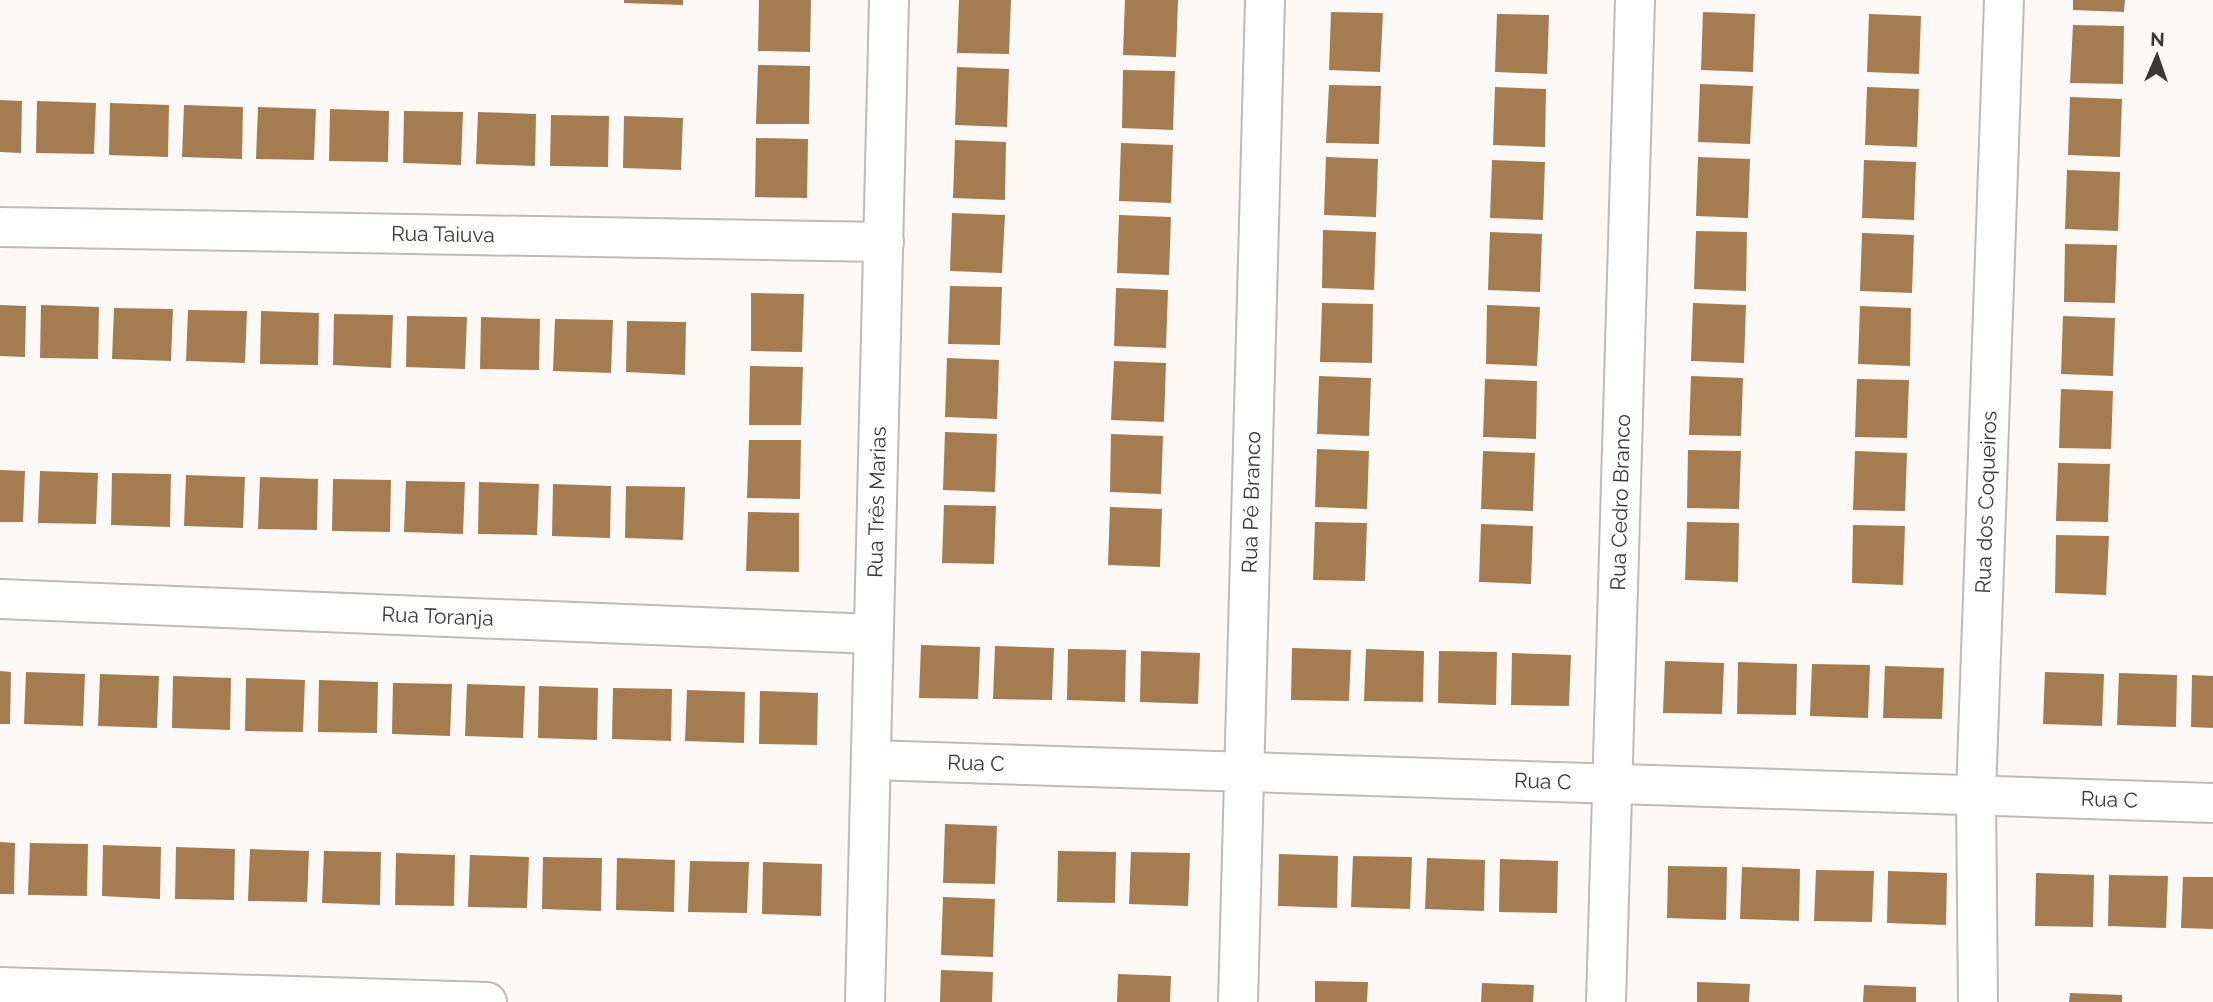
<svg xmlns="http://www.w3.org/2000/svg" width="2213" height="1002" font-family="Raleway,sans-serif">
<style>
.building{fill:#a57c4f}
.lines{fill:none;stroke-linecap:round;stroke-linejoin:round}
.minor-casing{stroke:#bdbab8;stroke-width:42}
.minor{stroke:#fff;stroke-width:38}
.labels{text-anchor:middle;stroke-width:5;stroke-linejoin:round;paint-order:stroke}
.street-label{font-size:21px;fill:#393837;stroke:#fbf8f6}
</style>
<rect width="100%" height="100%" fill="#fbf8f6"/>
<path class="building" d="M 624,0 L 683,0 L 683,5 L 624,3 Z
M 759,0 L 811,0 L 810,52 L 758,51 Z
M 959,0 L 1011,0 L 1009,54 L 957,53 Z
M 1125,0 L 1178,0 L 1176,57 L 1123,55 Z
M 2073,0 L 2125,0 L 2124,12 L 2073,10 Z
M 1331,12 L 1383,13 L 1380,72 L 1329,70 Z
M 1703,12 L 1755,14 L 1753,72 L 1701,70 Z
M 1497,14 L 1549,15 L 1547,74 L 1495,72 Z
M 1869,14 L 1921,16 L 1919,74 L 1867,72 Z
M 2073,25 L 2124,26 L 2123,84 L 2070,83 Z
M 758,65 L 810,66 L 809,124 L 756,124 Z
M 957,67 L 1009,69 L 1007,127 L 955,125 Z
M 1123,70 L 1175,71 L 1173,130 L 1122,128 Z
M 1700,84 L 1753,86 L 1750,144 L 1698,142 Z
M 1329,85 L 1381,86 L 1379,144 L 1326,143 Z
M 1495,87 L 1546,89 L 1545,147 L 1493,145 Z
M 1867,87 L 1919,89 L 1917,147 L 1865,145 Z
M 2070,97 L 2122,99 L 2120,157 L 2068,155 Z
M 0,100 L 22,101 L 21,153 L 0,152 Z
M 37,101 L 96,103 L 94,154 L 36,153 Z
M 110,103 L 169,105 L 168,157 L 109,155 Z
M 184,105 L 243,107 L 242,159 L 182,157 Z
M 258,107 L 316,109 L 314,160 L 256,159 Z
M 330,109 L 389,111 L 388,162 L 329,161 Z
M 404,111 L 463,112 L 461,165 L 403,163 Z
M 478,112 L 536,114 L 535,166 L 476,164 Z
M 551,115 L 609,116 L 608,167 L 550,166 Z
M 624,116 L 683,118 L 681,170 L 623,168 Z
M 756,138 L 808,139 L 807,198 L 755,197 Z
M 955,140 L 1006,142 L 1005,200 L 953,198 Z
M 1121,143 L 1173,145 L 1171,203 L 1119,201 Z
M 1326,157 L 1378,159 L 1376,217 L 1324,215 Z
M 1698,157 L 1750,159 L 1748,218 L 1696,216 Z
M 1492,160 L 1545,162 L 1543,220 L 1490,218 Z
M 1864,160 L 1916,162 L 1914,220 L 1862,218 Z
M 2067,170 L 2120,172 L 2118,231 L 2065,229 Z
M 952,213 L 1005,215 L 1002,273 L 950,271 Z
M 1119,215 L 1171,217 L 1169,275 L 1117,273 Z
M 1323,230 L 1376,232 L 1374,290 L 1322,288 Z
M 1696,231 L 1747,232 L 1746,291 L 1694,289 Z
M 1490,232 L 1542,234 L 1540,292 L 1488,290 Z
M 1862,233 L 1914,235 L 1912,293 L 1860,291 Z
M 2065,244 L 2117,245 L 2115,303 L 2064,302 Z
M 950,286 L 1002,287 L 1000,345 L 948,344 Z
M 1116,288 L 1168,290 L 1166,348 L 1114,346 Z
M 751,293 L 804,294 L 802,352 L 751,351 Z
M 1322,303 L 1373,304 L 1372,363 L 1320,362 Z
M 1693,303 L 1746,305 L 1744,363 L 1691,361 Z
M 0,305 L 26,306 L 25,357 L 0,356 Z
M 41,305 L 99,307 L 98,359 L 40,358 Z
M 1487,305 L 1540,307 L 1537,366 L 1486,364 Z
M 1860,306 L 1911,308 L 1910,366 L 1858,364 Z
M 114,308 L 173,309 L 171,361 L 112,359 Z
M 188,310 L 247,311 L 245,363 L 186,361 Z
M 261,311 L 319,313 L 318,365 L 260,364 Z
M 334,314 L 393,315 L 391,368 L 333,365 Z
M 407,316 L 467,317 L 465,369 L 406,367 Z
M 2063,316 L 2115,318 L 2113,376 L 2061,374 Z
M 481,317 L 540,319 L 539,370 L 480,369 Z
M 555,319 L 613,320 L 611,373 L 553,371 Z
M 627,321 L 686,322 L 685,375 L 626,372 Z
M 947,358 L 999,360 L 997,419 L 945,417 Z
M 1114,361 L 1166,363 L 1164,422 L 1111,420 Z
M 750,366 L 803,367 L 801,425 L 749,425 Z
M 1319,376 L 1371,378 L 1369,436 L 1317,434 Z
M 1691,376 L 1743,378 L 1741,436 L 1689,435 Z
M 1485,379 L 1537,381 L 1536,439 L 1483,437 Z
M 1857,379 L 1909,380 L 1907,438 L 1855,437 Z
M 2061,389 L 2113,391 L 2111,449 L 2059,448 Z
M 945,432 L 997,434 L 995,492 L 943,490 Z
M 1111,434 L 1163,436 L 1161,494 L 1110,492 Z
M 749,440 L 801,440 L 800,499 L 747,498 Z
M 1317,449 L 1369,451 L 1367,509 L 1315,507 Z
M 1688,450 L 1741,451 L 1739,509 L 1687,508 Z
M 1483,451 L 1535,453 L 1533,511 L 1481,509 Z
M 1855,451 L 1907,453 L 1905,511 L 1853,510 Z
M 2058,463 L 2110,464 L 2108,522 L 2056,521 Z
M 0,470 L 25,471 L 23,522 L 0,522 Z
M 40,471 L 98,473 L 96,524 L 38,523 Z
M 112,473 L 171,474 L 170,527 L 111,525 Z
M 186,475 L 245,477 L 243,528 L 184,526 Z
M 260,477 L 318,479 L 317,530 L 258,529 Z
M 333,479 L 391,480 L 390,532 L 332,531 Z
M 406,481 L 465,482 L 463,534 L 404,532 Z
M 479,482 L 539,484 L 537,535 L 478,534 Z
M 553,484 L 611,486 L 610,538 L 552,536 Z
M 626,486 L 685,487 L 683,540 L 625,538 Z
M 944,505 L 996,506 L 994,564 L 942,563 Z
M 1110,507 L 1162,509 L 1160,567 L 1108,565 Z
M 748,512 L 799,513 L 799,572 L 746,571 Z
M 1315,522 L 1367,523 L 1365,581 L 1313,580 Z
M 1687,522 L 1739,523 L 1738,582 L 1685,580 Z
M 1481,524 L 1533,526 L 1531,584 L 1479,582 Z
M 1853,525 L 1905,526 L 1903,585 L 1852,583 Z
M 2056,535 L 2109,536 L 2106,595 L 2055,593 Z
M 921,645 L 980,647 L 978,699 L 919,698 Z
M 995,646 L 1054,648 L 1052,700 L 993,699 Z
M 1292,648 L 1351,650 L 1349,701 L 1291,700 Z
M 1068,649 L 1126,650 L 1125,702 L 1067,700 Z
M 1366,649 L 1424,651 L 1423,702 L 1364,701 Z
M 1141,651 L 1200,653 L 1198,704 L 1140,702 Z
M 1439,651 L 1497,652 L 1496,705 L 1438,703 Z
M 1512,653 L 1571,655 L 1569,706 L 1511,705 Z
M 1665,661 L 1724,663 L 1722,714 L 1663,713 Z
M 1738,662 L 1797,664 L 1796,715 L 1737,714 Z
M 1812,664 L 1870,665 L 1868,718 L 1810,716 Z
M 1885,666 L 1944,668 L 1942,719 L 1883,718 Z
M 0,671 L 11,672 L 10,724 L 0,724 Z
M 26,672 L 85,674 L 83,726 L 24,724 Z
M 2045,672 L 2104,674 L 2102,726 L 2043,724 Z
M 2119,673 L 2177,675 L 2176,727 L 2117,725 Z
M 100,674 L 159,676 L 157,728 L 98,726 Z
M 2192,675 L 2213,676 L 2213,728 L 2191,727 Z
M 173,676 L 231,678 L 230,730 L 172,728 Z
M 246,678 L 305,680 L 303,732 L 245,731 Z
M 319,680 L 378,682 L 377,733 L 318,732 Z
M 393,683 L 452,684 L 450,736 L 392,734 Z
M 467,684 L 525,686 L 523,738 L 465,736 Z
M 539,686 L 598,688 L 597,740 L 538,738 Z
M 613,688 L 672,689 L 671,741 L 612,739 Z
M 687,690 L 745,692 L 744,743 L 685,741 Z
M 760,691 L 818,693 L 817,745 L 759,744 Z
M 945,824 L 997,826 L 995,884 L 943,883 Z
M 0,842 L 15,843 L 14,894 L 0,894 Z
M 30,843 L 88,844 L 87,896 L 28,895 Z
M 103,845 L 161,847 L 160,899 L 102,896 Z
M 176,847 L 235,849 L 234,900 L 175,899 Z
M 250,849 L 309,851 L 307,902 L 248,901 Z
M 324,851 L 381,852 L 380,905 L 322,903 Z
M 1058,851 L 1116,852 L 1115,903 L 1057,902 Z
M 1131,852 L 1190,853 L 1188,906 L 1129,904 Z
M 396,853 L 455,855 L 454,906 L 395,905 Z
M 1279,854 L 1338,856 L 1337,908 L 1278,906 Z
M 470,855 L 529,857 L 527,908 L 468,907 Z
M 1353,856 L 1412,857 L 1410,909 L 1351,907 Z
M 543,857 L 602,858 L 601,911 L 542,909 Z
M 617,858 L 675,860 L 674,912 L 616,910 Z
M 1427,858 L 1485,860 L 1484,911 L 1425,909 Z
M 1500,859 L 1558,861 L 1557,913 L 1499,912 Z
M 690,861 L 749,862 L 747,913 L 688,912 Z
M 763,862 L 822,864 L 821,916 L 762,914 Z
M 1668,866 L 1727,867 L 1726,920 L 1667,918 Z
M 1742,867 L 1800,869 L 1799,921 L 1740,919 Z
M 1816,870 L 1874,871 L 1872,922 L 1814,921 Z
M 1888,871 L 1947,873 L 1946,925 L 1887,923 Z
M 2036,873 L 2094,875 L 2093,927 L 2035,926 Z
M 2109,875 L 2168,876 L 2166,928 L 2108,926 Z
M 2183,877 L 2213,877 L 2213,929 L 2181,928 Z
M 943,897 L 995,899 L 993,957 L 941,955 Z
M 941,970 L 993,972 L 992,1002 L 940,1002 Z
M 1118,974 L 1171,976 L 1170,1002 L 1117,1002 Z
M 1315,981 L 1368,982 L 1367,1002 L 1315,1002 Z
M 1697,982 L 1750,984 L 1749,1002 L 1697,1002 Z
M 1482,983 L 1534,985 L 1533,1002 L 1481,1002 Z
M 1864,985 L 1916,987 L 1916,1002 L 1863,1002 Z
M 2070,993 L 2122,995 L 2122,1002 L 2069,1002 Z"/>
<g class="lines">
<g class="minor-casing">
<g id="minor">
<path id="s1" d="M 0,227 L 884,242"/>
<path id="s2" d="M 0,599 L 874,634"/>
<path id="s3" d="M 871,760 L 2213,803"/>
<path d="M 0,987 L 487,1002"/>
<path id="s4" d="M 865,1002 L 889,0"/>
<path id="s5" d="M 1238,1002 L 1265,0"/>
<path id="s6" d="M 1606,1002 L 1635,0"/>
<path id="s7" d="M 1978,1002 L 1976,795 L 2004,0"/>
</g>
</g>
<use href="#minor" class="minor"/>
</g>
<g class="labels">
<g class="street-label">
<text dy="7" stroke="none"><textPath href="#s1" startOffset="443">Rua Taiuva</textPath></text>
<text dy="7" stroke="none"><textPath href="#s4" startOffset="500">Rua Três Marias</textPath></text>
<text dy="7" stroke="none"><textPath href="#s5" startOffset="500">Rua Pé Branco</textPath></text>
<text dy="7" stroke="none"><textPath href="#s6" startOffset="500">Rua Cedro Branco</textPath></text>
<text dy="7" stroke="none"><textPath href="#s7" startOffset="500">Rua dos Coqueiros</textPath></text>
<text dy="7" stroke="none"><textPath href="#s2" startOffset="438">Rua Toranja</textPath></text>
<text dy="7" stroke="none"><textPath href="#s3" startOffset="105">Rua C</textPath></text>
<text dy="7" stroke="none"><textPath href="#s3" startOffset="672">Rua C</textPath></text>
<text dy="7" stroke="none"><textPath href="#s3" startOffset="1239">Rua C</textPath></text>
</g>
</g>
<g transform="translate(2157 56) rotate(2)" stroke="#fbf8f6" stroke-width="5" paint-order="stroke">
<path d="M0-5L12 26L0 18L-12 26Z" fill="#393837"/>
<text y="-10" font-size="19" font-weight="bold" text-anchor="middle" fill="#393837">N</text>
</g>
</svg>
